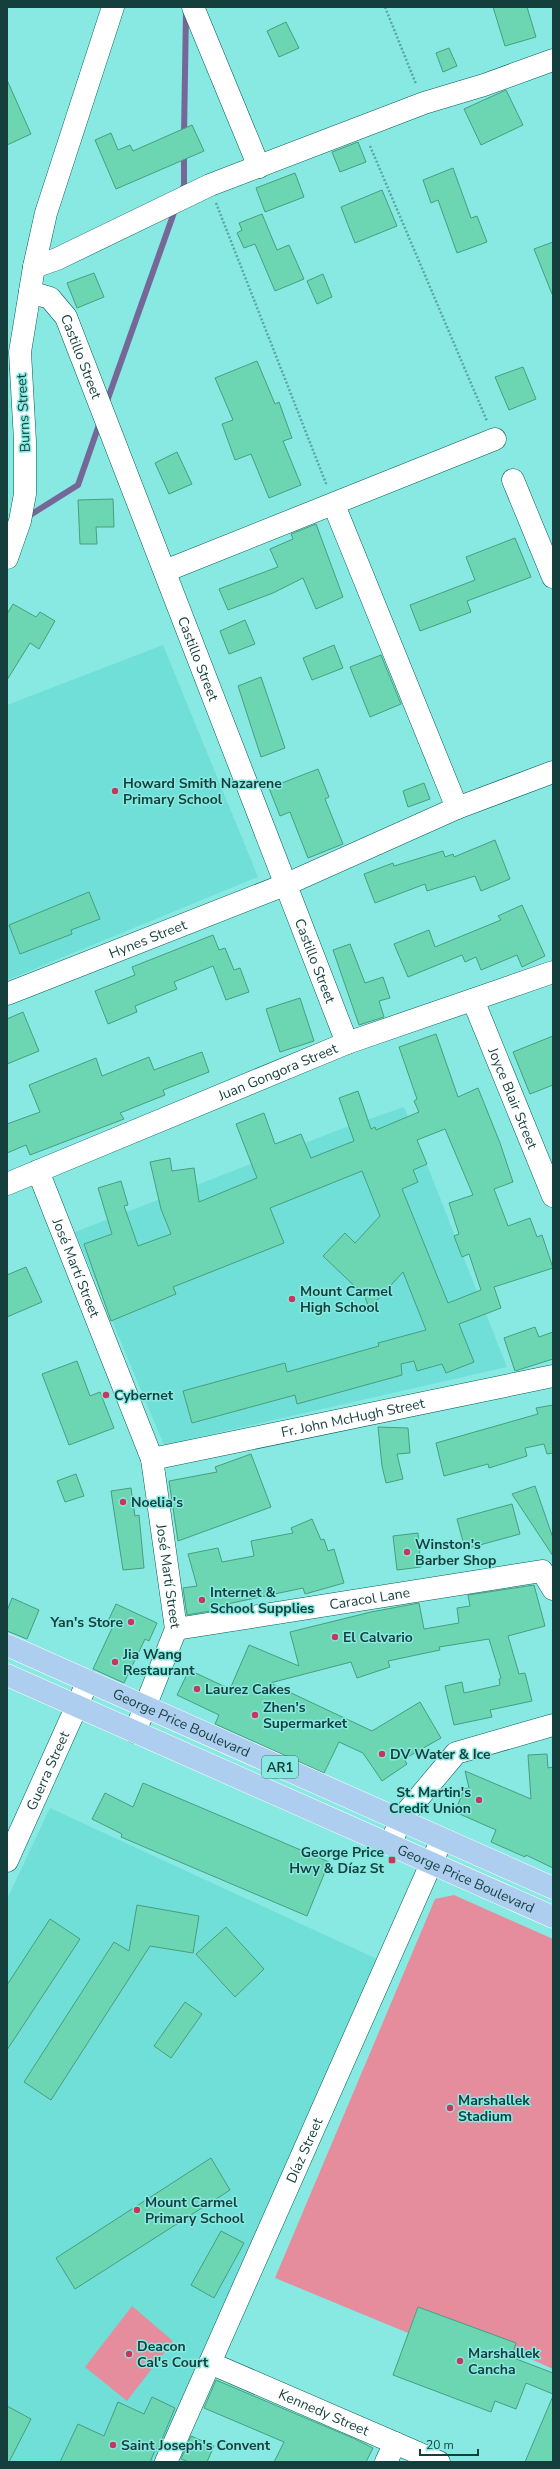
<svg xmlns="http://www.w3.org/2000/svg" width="560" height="2469" font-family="'Nunito Sans',sans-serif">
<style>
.built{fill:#70dfd7}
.green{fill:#e58d9d}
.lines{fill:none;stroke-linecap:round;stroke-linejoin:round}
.stream{stroke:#756798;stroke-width:6}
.building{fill:#6cd6b2;stroke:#489d80;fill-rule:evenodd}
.minor-casing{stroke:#005e59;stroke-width:23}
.highway-casing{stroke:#fff;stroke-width:23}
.path{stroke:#5aa6a0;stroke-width:2.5;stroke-dasharray:2 2;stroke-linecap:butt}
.minor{stroke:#fff;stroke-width:22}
.highway{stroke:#aeceef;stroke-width:22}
.poi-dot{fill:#c6375e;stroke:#87e9e1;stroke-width:1.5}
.labels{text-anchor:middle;stroke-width:3;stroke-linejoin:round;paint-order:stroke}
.shield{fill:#87e9e1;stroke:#36726e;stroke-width:1}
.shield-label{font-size:13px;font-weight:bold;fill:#143f3c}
.street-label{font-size:14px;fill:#143f3c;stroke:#87e9e1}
.poi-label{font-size:14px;font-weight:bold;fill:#143f3c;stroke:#87e9e1;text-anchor:start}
</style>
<rect width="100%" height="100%" fill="#87e9e1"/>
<path class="built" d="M 163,645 L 258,877 L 7,980 L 7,705 Z
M 404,1107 L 507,1367 L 164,1445 L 75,1232 L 344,1128 Z
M 50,1808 L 377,1959 L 156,2462 L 7,2462 L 7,1899 Z"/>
<path class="green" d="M 454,1895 L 553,1939 L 553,2369 L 513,2351 L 515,2343 L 418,2307 L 408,2333 L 275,2278 L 435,1899 Z
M 132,2306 L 173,2341 L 127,2401 L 85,2367 Z"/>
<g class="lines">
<path class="stream" d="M 184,135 L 186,11
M 181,193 L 184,185 L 184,153
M 106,404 L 176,207
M 27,517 L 78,485 L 100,422"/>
</g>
<path class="building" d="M 493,7 L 527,7 L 536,37 L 505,46 Z
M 286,22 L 299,48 L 279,57 L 267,31 Z
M 449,48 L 457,66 L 443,72 L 436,53 Z
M 7,80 L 31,134 L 7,145 Z
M 506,90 L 523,125 L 481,145 L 464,109 Z
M 192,125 L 204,151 L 116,189 L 95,140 L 111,133 L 118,150 L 130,145 L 133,151 Z
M 358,142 L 366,162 L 340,172 L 332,152 Z
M 453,168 L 471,218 L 477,216 L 487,242 L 457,253 L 438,200 L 431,203 L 423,180 Z
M 295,173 L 304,197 L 265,212 L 256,188 Z
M 382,190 L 397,226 L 355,243 L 341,207 Z
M 262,214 L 277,250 L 289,245 L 304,279 L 275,291 L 255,244 L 244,248 L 237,233 L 242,230 L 239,223 Z
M 553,242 L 553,294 L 552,294 L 534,249 Z
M 94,273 L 104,297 L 77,308 L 67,283 Z
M 323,274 L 332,297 L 317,304 L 307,281 Z
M 257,361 L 275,404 L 279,402 L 292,438 L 283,441 L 301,485 L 269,498 L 251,454 L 235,460 L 222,424 L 233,420 L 215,378 Z
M 523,367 L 536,399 L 509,410 L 495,377 Z
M 177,452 L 192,484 L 169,494 L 155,463 Z
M 113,499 L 114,527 L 96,527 L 97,544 L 80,544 L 78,500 Z
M 316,524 L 343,597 L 316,609 L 303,578 L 273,593 L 228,610 L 219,589 L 278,567 L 270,549 L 293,539 L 291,534 Z
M 515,538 L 531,577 L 467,601 L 471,612 L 420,631 L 410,605 L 475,580 L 466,557 Z
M 13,604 L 36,617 L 40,612 L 55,621 L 39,649 L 30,643 L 7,680 L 7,614 Z
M 245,620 L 255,644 L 229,654 L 220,631 Z
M 334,645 L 343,668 L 312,680 L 303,658 Z
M 381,655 L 401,704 L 370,717 L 350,667 Z
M 261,677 L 285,748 L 261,757 L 238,686 Z
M 318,769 L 329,797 L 325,799 L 343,844 L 308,858 L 290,812 L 280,816 L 269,788 Z
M 424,783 L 430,799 L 408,807 L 403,791 Z
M 495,840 L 510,879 L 481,891 L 475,876 L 427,891 L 425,884 L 375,903 L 364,874 L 393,863 L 394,866 L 443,851 L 445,857 L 453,854 L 454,857 Z
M 89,892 L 100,919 L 71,930 L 72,934 L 20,954 L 9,925 Z
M 522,905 L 545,956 L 522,967 L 517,955 L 481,970 L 476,957 L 465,962 L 462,955 L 408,977 L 394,944 L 429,930 L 435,947 L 501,920 L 498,916 Z
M 213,935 L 219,950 L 225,948 L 234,970 L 240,968 L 249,992 L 226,1000 L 213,966 L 174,982 L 177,989 L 135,1006 L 137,1012 L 108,1024 L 95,991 L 135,975 L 132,967 Z
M 350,944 L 365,983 L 383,977 L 390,998 L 379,1001 L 384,1017 L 359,1025 L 333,950 Z
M 300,998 L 314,1041 L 280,1052 L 266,1009 Z
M 23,1012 L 39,1051 L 7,1064 L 7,1019 Z
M 436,1034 L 458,1097 L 478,1088 L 500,1143 L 513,1182 L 494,1189 L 508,1226 L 530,1218 L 537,1237 L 542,1235 L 553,1268 L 494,1287 L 501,1308 L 459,1324 L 474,1362 L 446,1373 L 442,1364 L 417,1371 L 414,1361 L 401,1364 L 402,1375 L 297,1404 L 295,1395 L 192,1423 L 183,1391 L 285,1363 L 287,1372 L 379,1346 L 378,1343 L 426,1330 L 403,1272 L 369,1309 L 365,1296 L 323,1256 L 345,1233 L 355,1243 L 380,1216 L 362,1171 L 270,1208 L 284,1243 L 173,1287 L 176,1294 L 111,1321 L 84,1244 L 112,1234 L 98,1188 L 121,1181 L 128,1205 L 124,1206 L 138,1246 L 171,1234 L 161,1209 L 150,1162 L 170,1158 L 172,1171 L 194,1168 L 199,1202 L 257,1178 L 236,1124 L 264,1113 L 275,1144 L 301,1134 L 311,1158 L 354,1141 L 339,1098 L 358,1091 L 371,1129 L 375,1127 L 376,1130 L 419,1112 L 414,1101 L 417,1099 L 399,1047 ZM 445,1129 L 473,1195 L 449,1203 L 459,1234 L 454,1236 L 462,1257 L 469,1254 L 481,1290 L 448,1303 L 402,1189 L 418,1182 L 413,1170 L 427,1164 L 417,1140 Z
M 553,1036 L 553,1085 L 530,1094 L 513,1052 Z
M 202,1052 L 209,1072 L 163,1090 L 165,1095 L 120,1113 L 124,1119 L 30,1155 L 26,1145 L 7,1153 L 7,1124 L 40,1112 L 29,1085 L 96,1058 L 102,1076 L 149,1057 L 154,1070 Z
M 26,1267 L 42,1302 L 7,1317 L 7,1275 Z
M 535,1327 L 539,1337 L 553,1332 L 553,1359 L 515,1371 L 504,1338 Z
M 77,1361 L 90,1396 L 100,1392 L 114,1428 L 69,1445 L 42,1374 Z
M 553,1405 L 553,1453 L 547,1454 L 544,1444 L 525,1448 L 527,1456 L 489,1468 L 488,1464 L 444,1476 L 436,1443 L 538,1414 L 536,1408 Z
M 378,1427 L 408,1428 L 410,1453 L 397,1454 L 403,1479 L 386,1483 L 382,1466 Z
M 251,1454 L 271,1507 L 178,1541 L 169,1481 L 217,1472 L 215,1467 Z
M 76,1474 L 84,1496 L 65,1502 L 57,1481 Z
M 535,1486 L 553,1538 L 553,1556 L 512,1494 Z
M 131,1488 L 135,1516 L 139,1515 L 144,1568 L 123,1570 L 111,1491 Z
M 512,1504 L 520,1534 L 465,1549 L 457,1519 Z
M 312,1519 L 321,1540 L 324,1539 L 328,1551 L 334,1549 L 344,1583 L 305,1594 L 303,1588 L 227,1604 L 228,1608 L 187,1615 L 183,1588 L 197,1586 L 188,1554 L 218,1548 L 222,1562 L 254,1556 L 251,1541 L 293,1533 L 291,1528 Z
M 418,1533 L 421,1567 L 397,1570 L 393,1536 Z
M 534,1585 L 545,1626 L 508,1636 L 519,1674 L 525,1673 L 532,1701 L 490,1710 L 492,1717 L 454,1725 L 445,1686 L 462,1682 L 464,1693 L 500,1685 L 499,1679 L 501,1678 L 489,1639 L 439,1647 L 440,1650 L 388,1661 L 390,1667 L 357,1678 L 351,1662 L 270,1683 L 372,1731 L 420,1702 L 441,1738 L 404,1759 L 407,1764 L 382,1781 L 363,1753 L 339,1742 L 324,1773 L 215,1724 L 219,1715 L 177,1695 L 189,1670 L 230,1689 L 249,1645 L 299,1666 L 290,1632 L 371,1612 L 419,1603 L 424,1629 L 459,1623 L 457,1608 L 470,1606 L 468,1595 Z
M 12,1598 L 39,1610 L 27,1639 L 7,1631 L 7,1611 Z
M 116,1604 L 157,1623 L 149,1641 L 145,1639 L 124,1683 L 93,1669 L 114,1624 L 108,1621 Z
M 547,1754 L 548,1768 L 553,1767 L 553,1868 L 526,1855 L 525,1857 L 491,1842 L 496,1830 L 455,1812 L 464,1789 L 469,1788 L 465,1771 L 531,1799 L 528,1755 Z
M 143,1783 L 329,1862 L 307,1916 L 121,1837 L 122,1834 L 92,1819 L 105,1793 L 133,1807 Z
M 137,1905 L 199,1916 L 193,1953 L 150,1946 L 51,2100 L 24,2082 L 114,1942 L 129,1951 Z
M 50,1919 L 80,1939 L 7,2050 L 7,1985 Z
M 226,1927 L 264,1969 L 235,1997 L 196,1954 Z
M 185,2002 L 202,2014 L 171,2058 L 154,2046 Z
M 211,2158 L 230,2190 L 75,2289 L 56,2258 Z
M 221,2231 L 244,2243 L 214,2298 L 191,2285 Z
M 418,2307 L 516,2343 L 511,2357 L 553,2373 L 553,2394 L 526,2383 L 516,2409 L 495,2401 L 491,2412 L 393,2375 Z
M 216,2380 L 355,2439 L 373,2448 L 366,2462 L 274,2462 L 284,2442 L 204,2408 Z
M 553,2396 L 553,2462 L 525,2462 Z
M 152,2397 L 175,2408 L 158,2449 L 156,2448 L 150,2462 L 60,2462 L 78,2424 L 104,2436 L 118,2402 L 144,2414 Z
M 7,2406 L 31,2419 L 9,2462 L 7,2462 Z
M 191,2436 L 214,2446 L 207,2462 L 189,2462 L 181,2459 Z"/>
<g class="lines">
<g class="minor-casing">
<g id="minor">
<path d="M 193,7 L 259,167"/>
<path d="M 34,267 L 57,259 L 210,185 L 424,103 L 484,85 L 553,60"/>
<path id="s1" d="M 30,292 L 50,298 L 66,317 L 347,1043"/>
<path d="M 513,480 L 553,577"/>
<path d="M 334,505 L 457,808"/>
<path d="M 7,558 L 20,521 L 25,494 L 25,441 L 20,352 L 34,267 L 46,213 L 113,7"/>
<path d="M 165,571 L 495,439"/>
<path id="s2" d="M 7,994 L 287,884 L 457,808 L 553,772"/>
<path id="s3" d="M 473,1000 L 553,1196"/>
<path id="s4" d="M 38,1171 L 152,1459 L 176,1629 L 135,1732"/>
<path id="s5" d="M 7,1184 L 347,1043 L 553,972"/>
<path id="s6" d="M 152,1459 L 553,1376"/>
<path id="s7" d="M 176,1629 L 542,1571 L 553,1589"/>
<path d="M 391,1844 L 400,1820 L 456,1753 L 553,1725"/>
<path id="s8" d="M 7,1861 L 88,1681"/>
<path id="s9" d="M 210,2363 L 439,2462"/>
<path id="s10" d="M 166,2462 L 442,1839"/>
<path d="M 386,2462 L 395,2443"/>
</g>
</g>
<g class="highway-casing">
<g id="highway">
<path id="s11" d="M 7,1645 L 553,1888"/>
<path id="s12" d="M 7,1675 L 553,1917"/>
</g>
</g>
<path class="path" d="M 385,7 L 416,84
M 370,146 L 487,421
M 216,203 L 327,486"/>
<use href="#minor" class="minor"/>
<use href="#highway" class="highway"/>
</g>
<g class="poi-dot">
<circle cx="115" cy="791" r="4"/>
<circle cx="292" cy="1299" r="4"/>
<circle cx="106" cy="1395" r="4"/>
<circle cx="123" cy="1502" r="4"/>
<circle cx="407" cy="1552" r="4"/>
<circle cx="202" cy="1600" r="4"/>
<circle cx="131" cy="1622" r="4"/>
<circle cx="335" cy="1637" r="4"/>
<circle cx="115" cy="1662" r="4"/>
<circle cx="197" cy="1689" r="4"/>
<circle cx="255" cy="1715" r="4"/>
<circle cx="382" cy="1754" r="4"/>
<circle cx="479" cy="1800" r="4"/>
<rect x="388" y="1856" width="8" height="8" rx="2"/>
<circle cx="450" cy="2108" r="4"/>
<circle cx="137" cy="2210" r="4"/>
<circle cx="129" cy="2354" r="4"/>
<circle cx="460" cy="2361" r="4"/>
<circle cx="113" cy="2445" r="4"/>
</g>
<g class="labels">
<rect class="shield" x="262" y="1756" width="36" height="22" rx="3"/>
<g class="shield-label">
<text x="280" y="1772">AR1</text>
</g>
<g class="street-label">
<text dy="5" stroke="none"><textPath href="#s1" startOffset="88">Castillo Street</textPath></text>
<text transform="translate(23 413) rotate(-93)" y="5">Burns Street</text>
<text dy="5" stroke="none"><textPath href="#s1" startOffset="412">Castillo Street</textPath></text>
<text dy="5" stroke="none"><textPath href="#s2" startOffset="151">Hynes Street</textPath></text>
<text dy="5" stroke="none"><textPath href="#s1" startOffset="736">Castillo Street</textPath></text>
<text dy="5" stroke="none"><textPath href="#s5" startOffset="293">Juan Gongora Street</textPath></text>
<text dy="5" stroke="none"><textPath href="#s3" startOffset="106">Joyce Blair Street</textPath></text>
<text dy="5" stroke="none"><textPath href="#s4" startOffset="104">José Martí Street</textPath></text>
<text dy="5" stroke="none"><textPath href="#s6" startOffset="205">Fr. John McHugh Street</textPath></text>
<text dy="5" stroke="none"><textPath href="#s4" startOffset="428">José Martí Street</textPath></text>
<text dy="5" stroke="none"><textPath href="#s7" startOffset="196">Caracol Lane</textPath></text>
<text dy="5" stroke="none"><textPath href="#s11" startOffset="191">George Price Boulevard</textPath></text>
<text dy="5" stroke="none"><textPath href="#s8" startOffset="99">Guerra Street</textPath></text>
<text dy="5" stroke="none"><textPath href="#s12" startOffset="502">George Price Boulevard</textPath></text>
<text dy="5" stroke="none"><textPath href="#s10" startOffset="341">Díaz Street</textPath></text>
<text dy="5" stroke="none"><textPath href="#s9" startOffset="124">Kennedy Street</textPath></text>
</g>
<g class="poi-label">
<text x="123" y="788">Howard Smith Nazarene<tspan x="123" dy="16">Primary School</tspan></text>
<text x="300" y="1296">Mount Carmel<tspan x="300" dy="16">High School</tspan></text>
<text x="114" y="1400">Cybernet</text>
<text x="131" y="1507">Noelia's</text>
<text x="415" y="1549">Winston's<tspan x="415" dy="16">Barber Shop</tspan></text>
<text x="210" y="1597">Internet &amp;<tspan x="210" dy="16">School Supplies</tspan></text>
<text x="123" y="1627" text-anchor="end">Yan's Store</text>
<text x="343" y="1642">El Calvario</text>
<text x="123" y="1659">Jia Wang<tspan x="123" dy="16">Restaurant</tspan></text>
<text x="205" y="1694">Laurez Cakes</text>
<text x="263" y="1712">Zhen's<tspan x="263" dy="16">Supermarket</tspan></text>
<text x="390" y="1759">DV Water &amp; Ice</text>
<text x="471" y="1797" text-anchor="end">St. Martin's<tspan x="471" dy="16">Credit Union</tspan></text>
<text x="384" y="1857" text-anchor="end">George Price<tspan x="384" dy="16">Hwy &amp; Díaz St</tspan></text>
<text x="458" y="2105">Marshallek<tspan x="458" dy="16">Stadium</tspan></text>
<text x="145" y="2207">Mount Carmel<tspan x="145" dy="16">Primary School</tspan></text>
<text x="137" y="2351">Deacon<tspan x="137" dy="16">Cal's Court</tspan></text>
<text x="468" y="2358">Marshallek<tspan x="468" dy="16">Cancha</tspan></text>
<text x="121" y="2450">Saint Joseph's Convent</text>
</g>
</g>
<rect width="560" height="2469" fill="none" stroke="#143f3c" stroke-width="16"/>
<path d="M420 2449v6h58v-6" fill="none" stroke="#143f3c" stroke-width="2"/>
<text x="426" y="2449" font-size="12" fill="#143f3c" stroke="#87e9e1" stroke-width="3" paint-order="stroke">20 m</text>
</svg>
